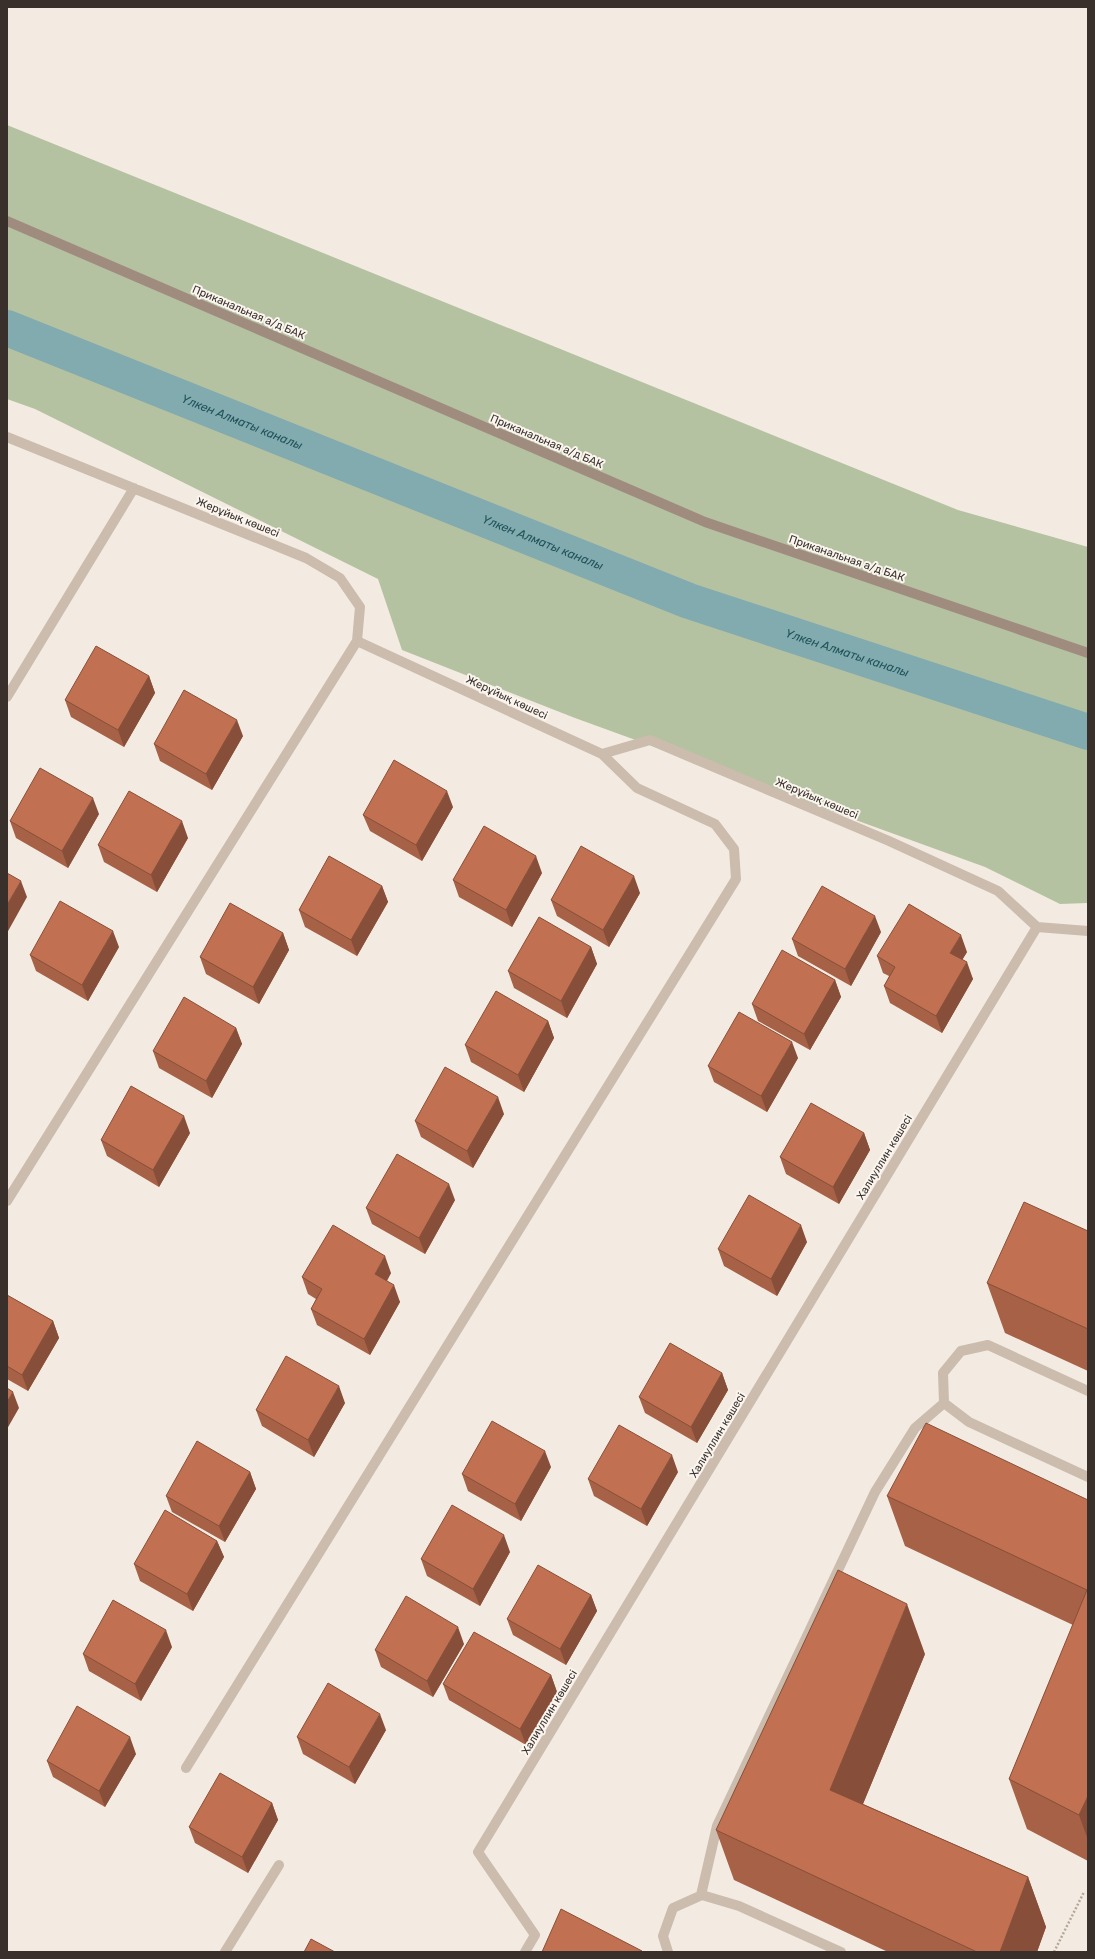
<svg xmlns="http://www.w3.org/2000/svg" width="1095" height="1959" font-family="Rubik,sans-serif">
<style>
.green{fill:#b5c2a1}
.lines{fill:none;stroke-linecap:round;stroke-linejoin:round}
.canal{stroke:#81abaf;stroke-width:36}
.path{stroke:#b7a697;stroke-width:2.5;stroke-dasharray:2 2;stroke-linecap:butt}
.lane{stroke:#cbbcad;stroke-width:10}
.street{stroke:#cbbcad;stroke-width:10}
.secondary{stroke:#9f8c7e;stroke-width:10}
.wall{fill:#a66146}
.shaded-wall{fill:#874f39}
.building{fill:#c17151;stroke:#874f39}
.labels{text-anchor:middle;stroke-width:4;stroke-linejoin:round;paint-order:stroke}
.street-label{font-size:11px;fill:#39302b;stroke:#faf5ee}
.water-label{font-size:12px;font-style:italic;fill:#22535a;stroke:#faf5ee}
</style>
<rect width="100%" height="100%" fill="#f3ebe1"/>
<path class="green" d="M 7,125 L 958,510 L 1088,547 L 1088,903 L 1060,904 L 985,867 L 575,718 L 402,650 L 378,579 L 35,409 L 7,399 Z"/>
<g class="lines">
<path class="canal" id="s1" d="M 7,328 L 689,601 L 1088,732"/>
<path class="path" d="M 1054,1952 L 1084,1892"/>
<path class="lane" d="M 1088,1391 L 988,1345 L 961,1351 L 943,1373 L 944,1403 L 969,1422 L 1088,1477
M 701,1895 L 717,1826 L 875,1492 L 915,1428 L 944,1403
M 668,1952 L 663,1936 L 673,1908 L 702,1895 L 739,1906 L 841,1952"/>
<path class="street" d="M 7,437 L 306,558 L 340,578 L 360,607 L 357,641 L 602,754 L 650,740 L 889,841 L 998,891 L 1037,927
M 7,697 L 134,488
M 1037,927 L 1088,931
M 7,1201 L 357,641
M 186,1768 L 736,879 L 734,849 L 715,824 L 637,788 L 602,754
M 225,1952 L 279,1865
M 525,1952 L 535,1935 L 478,1852 L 1037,927"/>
<path class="secondary" d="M 7,221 L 705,522 L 1088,653"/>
</g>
<path class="wall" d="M 149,676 L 155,693 L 124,747 L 71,717 L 65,700 Z
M 243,736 L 212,790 L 160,761 L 154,744 Z
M 453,807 L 422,861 L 370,831 L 363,815 Z
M 99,814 L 68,868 L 16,838 L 10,821 Z
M 188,838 L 157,892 L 104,862 L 98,845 Z
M 542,873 L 512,927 L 459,897 L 453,880 Z
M 382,886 L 388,902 L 357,956 L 305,927 L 299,910 Z
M 640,893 L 609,947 L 557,916 L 551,900 Z
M 881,932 L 851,986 L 798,956 L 792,939 Z
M 283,933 L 289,950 L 259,1004 L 206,974 L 200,957 Z
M 119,947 L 88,1001 L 36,971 L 30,955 Z
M 591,947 L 597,964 L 567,1018 L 514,988 L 508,971 Z
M 967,952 L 962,960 L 973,979 L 942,1033 L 890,1003 L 884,986 L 889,976 L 883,973 L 877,956 Z
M 835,980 L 841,997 L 810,1050 L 758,1021 L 752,1004 Z
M 548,1021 L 554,1038 L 524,1092 L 471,1062 L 465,1045 Z
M 236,1028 L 242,1044 L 212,1098 L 159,1068 L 153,1051 Z
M 798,1058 L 767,1112 L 714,1082 L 708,1066 Z
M 504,1114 L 473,1168 L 421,1137 L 415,1121 Z
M 190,1133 L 159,1187 L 107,1156 L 101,1140 Z
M 864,1133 L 870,1150 L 839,1204 L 786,1174 L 780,1157 Z
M 455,1200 L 425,1254 L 372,1224 L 366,1208 Z
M 1088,1231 L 1088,1371 L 1005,1333 L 987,1283 Z
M 807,1242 L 777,1296 L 724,1266 L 718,1249 Z
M 391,1273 L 387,1281 L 400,1302 L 370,1355 L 317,1325 L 311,1309 L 316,1299 L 308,1294 L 302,1277 Z
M 7,1295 L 53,1321 L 59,1338 L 28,1391 L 7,1379 Z
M 722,1373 L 728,1390 L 697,1443 L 645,1413 L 639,1397 Z
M 345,1403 L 314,1457 L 262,1426 L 256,1410 Z
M 551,1467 L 521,1521 L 468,1491 L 462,1474 Z
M 250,1472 L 256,1489 L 225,1542 L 172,1512 L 166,1496 Z
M 678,1472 L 647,1526 L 594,1496 L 588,1479 Z
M 887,1496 L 1088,1500 L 1088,1861 L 1027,1829 L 1009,1779 L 1073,1625 L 905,1546 Z
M 217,1541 L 224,1557 L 193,1611 L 140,1581 L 134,1564 Z
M 510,1552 L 480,1606 L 427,1576 L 421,1559 Z
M 591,1595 L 597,1611 L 566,1665 L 513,1635 L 507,1619 Z
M 464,1644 L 433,1697 L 381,1667 L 375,1650 Z
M 172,1647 L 141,1701 L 89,1671 L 83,1654 Z
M 925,1654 L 863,1804 L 1028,1877 L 1046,1927 L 1037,1952 L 888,1952 L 734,1880 L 716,1830 Z
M 551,1675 L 557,1692 L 526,1745 L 449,1700 L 443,1684 Z
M 386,1730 L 355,1784 L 303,1754 L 297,1737 Z
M 136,1754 L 105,1807 L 53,1777 L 47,1761 Z
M 272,1803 L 278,1820 L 248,1873 L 195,1843 L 189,1827 Z"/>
<path class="shaded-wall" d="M 149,676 L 155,693 L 124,747 L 118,730 Z
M 237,720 L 243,736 L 212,790 L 206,774 Z
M 447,791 L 453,807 L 422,861 L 416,845 Z
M 93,798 L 99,814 L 68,868 L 62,851 Z
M 182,821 L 188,838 L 157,892 L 151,875 Z
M 536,856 L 542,873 L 512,927 L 506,910 Z
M 634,876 L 640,893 L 609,947 L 603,930 Z
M 21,881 L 27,897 L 7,933 L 7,905 Z
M 382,886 L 388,902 L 357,956 L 351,940 Z
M 875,916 L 881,932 L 851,986 L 845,969 Z
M 113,931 L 119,947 L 88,1001 L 82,985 Z
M 283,933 L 289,950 L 259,1004 L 253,987 Z
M 961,935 L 967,952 L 956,970 L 950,953 Z
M 591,947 L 597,964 L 567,1018 L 561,1001 Z
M 967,962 L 973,979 L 942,1033 L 936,1016 Z
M 835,980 L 841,997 L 810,1050 L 804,1034 Z
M 548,1021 L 554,1038 L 524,1092 L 518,1075 Z
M 236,1028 L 242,1044 L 212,1098 L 206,1081 Z
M 792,1042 L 798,1058 L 767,1112 L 761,1096 Z
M 498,1097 L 504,1114 L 473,1168 L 467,1151 Z
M 184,1116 L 190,1133 L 159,1187 L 153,1170 Z
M 864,1133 L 870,1150 L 839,1204 L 833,1187 Z
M 449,1184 L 455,1200 L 425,1254 L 419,1238 Z
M 801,1225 L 807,1242 L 777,1296 L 771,1279 Z
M 385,1256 L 391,1273 L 381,1290 L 375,1274 Z
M 394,1285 L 400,1302 L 370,1355 L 364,1339 Z
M 53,1321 L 59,1338 L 28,1391 L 22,1375 Z
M 722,1373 L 728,1390 L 697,1443 L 691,1427 Z
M 339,1386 L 345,1403 L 314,1457 L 308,1440 Z
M 13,1392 L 19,1408 L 7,1429 L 7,1402 Z
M 545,1451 L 551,1467 L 521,1521 L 515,1504 Z
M 672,1455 L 678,1472 L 647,1526 L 641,1509 Z
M 250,1472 L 256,1489 L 225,1542 L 219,1526 Z
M 504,1535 L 510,1552 L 480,1606 L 473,1589 Z
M 217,1541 L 224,1557 L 193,1611 L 187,1594 Z
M 591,1595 L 597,1611 L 566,1665 L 560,1649 Z
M 907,1604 L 925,1654 L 848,1840 L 830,1790 Z
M 458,1627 L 464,1644 L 433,1697 L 427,1681 Z
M 166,1630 L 172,1647 L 141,1701 L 135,1684 Z
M 551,1675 L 557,1692 L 526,1745 L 520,1729 Z
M 380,1714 L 386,1730 L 355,1784 L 349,1767 Z
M 130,1737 L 136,1754 L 105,1807 L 99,1791 Z
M 1088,1796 L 1088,1840 L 1079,1815 Z
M 272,1803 L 278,1820 L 248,1873 L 242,1857 Z
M 1028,1877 L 1046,1927 L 1037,1952 L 1000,1952 Z"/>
<path class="building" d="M 96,646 L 149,676 L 118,730 L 65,700 Z
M 184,690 L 237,720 L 206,774 L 154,744 Z
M 394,760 L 447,791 L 416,845 L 363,815 Z
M 40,768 L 93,798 L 62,851 L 10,821 Z
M 129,791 L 182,821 L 151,875 L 98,845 Z
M 484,826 L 536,856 L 506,910 L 453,880 Z
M 581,846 L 634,876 L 603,930 L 551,900 Z
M 329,856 L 382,886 L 351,940 L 299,910 Z
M 7,873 L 21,881 L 7,905 Z
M 822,886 L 875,916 L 845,969 L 792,939 Z
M 60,901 L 113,931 L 82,985 L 30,955 Z
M 230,903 L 283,933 L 253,987 L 200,957 Z
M 909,904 L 961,935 L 950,953 L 967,962 L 936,1016 L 884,986 L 895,967 L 877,956 Z
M 539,917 L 591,947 L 561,1001 L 508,971 Z
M 782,950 L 835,980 L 804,1034 L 752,1004 Z
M 496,991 L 548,1021 L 518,1075 L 465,1045 Z
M 184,997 L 236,1028 L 206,1081 L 153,1051 Z
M 739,1012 L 792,1042 L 761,1096 L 708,1066 Z
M 445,1067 L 498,1097 L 467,1151 L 415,1121 Z
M 131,1086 L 184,1116 L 153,1170 L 101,1140 Z
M 811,1103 L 864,1133 L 833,1187 L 780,1157 Z
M 397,1154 L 449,1184 L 419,1238 L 366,1208 Z
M 749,1195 L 801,1225 L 771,1279 L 718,1249 Z
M 1024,1202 L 1088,1231 L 1088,1329 L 987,1283 Z
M 333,1225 L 385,1256 L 375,1274 L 394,1285 L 364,1339 L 311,1309 L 322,1289 L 302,1277 Z
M 7,1295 L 53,1321 L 22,1375 L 7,1366 Z
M 670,1343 L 722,1373 L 691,1427 L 639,1397 Z
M 286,1356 L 339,1386 L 308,1440 L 256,1410 Z
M 7,1388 L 13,1392 L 7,1402 Z
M 492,1421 L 545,1451 L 515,1504 L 462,1474 Z
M 926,1423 L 1088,1500 L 1088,1796 L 1079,1815 L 1009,1779 L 1087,1590 L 887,1496 Z
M 619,1425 L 672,1455 L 641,1509 L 588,1479 Z
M 197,1441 L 250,1472 L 219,1526 L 166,1496 Z
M 452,1505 L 504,1535 L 473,1589 L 421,1559 Z
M 165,1510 L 217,1541 L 187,1594 L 134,1564 Z
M 538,1565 L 591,1595 L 560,1649 L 507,1619 Z
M 838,1570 L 907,1604 L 830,1790 L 1028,1877 L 1000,1952 L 977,1952 L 716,1830 Z
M 406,1596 L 458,1627 L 427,1681 L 375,1650 Z
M 113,1600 L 166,1630 L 135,1684 L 83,1654 Z
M 474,1632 L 551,1675 L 520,1729 L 443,1684 Z
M 328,1683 L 380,1714 L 349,1767 L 297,1737 Z
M 77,1706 L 130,1737 L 99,1791 L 47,1761 Z
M 220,1773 L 272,1803 L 242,1857 L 189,1827 Z
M 561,1909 L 642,1951 L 641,1952 L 542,1952 Z
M 311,1939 L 335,1952 L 304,1952 Z"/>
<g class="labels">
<g class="street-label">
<text transform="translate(249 312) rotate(23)" y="4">Приканальная а/д БАК</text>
<text transform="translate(547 441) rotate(23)" y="4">Приканальная а/д БАК</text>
<text transform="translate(238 517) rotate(22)" y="4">Жерұйық көшесі</text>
<text transform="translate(847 558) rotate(19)" y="4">Приканальная а/д БАК</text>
<text transform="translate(507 697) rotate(25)" y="4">Жерұйық көшесі</text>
<text transform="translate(817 798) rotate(23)" y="4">Жерұйық көшесі</text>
<text transform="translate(884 1157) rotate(-59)" y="4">Халиуллин көшесі</text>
<text transform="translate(717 1435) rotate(-59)" y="4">Халиуллин көшесі</text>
<text transform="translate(549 1712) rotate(-59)" y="4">Халиуллин көшесі</text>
</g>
<g class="water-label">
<text dy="4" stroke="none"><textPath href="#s1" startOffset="253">Үлкен Алматы каналы</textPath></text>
<text dy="4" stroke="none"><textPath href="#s1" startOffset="577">Үлкен Алматы каналы</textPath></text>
<text dy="4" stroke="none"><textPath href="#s1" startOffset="901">Үлкен Алматы каналы</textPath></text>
</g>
</g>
<rect width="1095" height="1959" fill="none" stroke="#39302b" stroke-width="16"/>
</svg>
